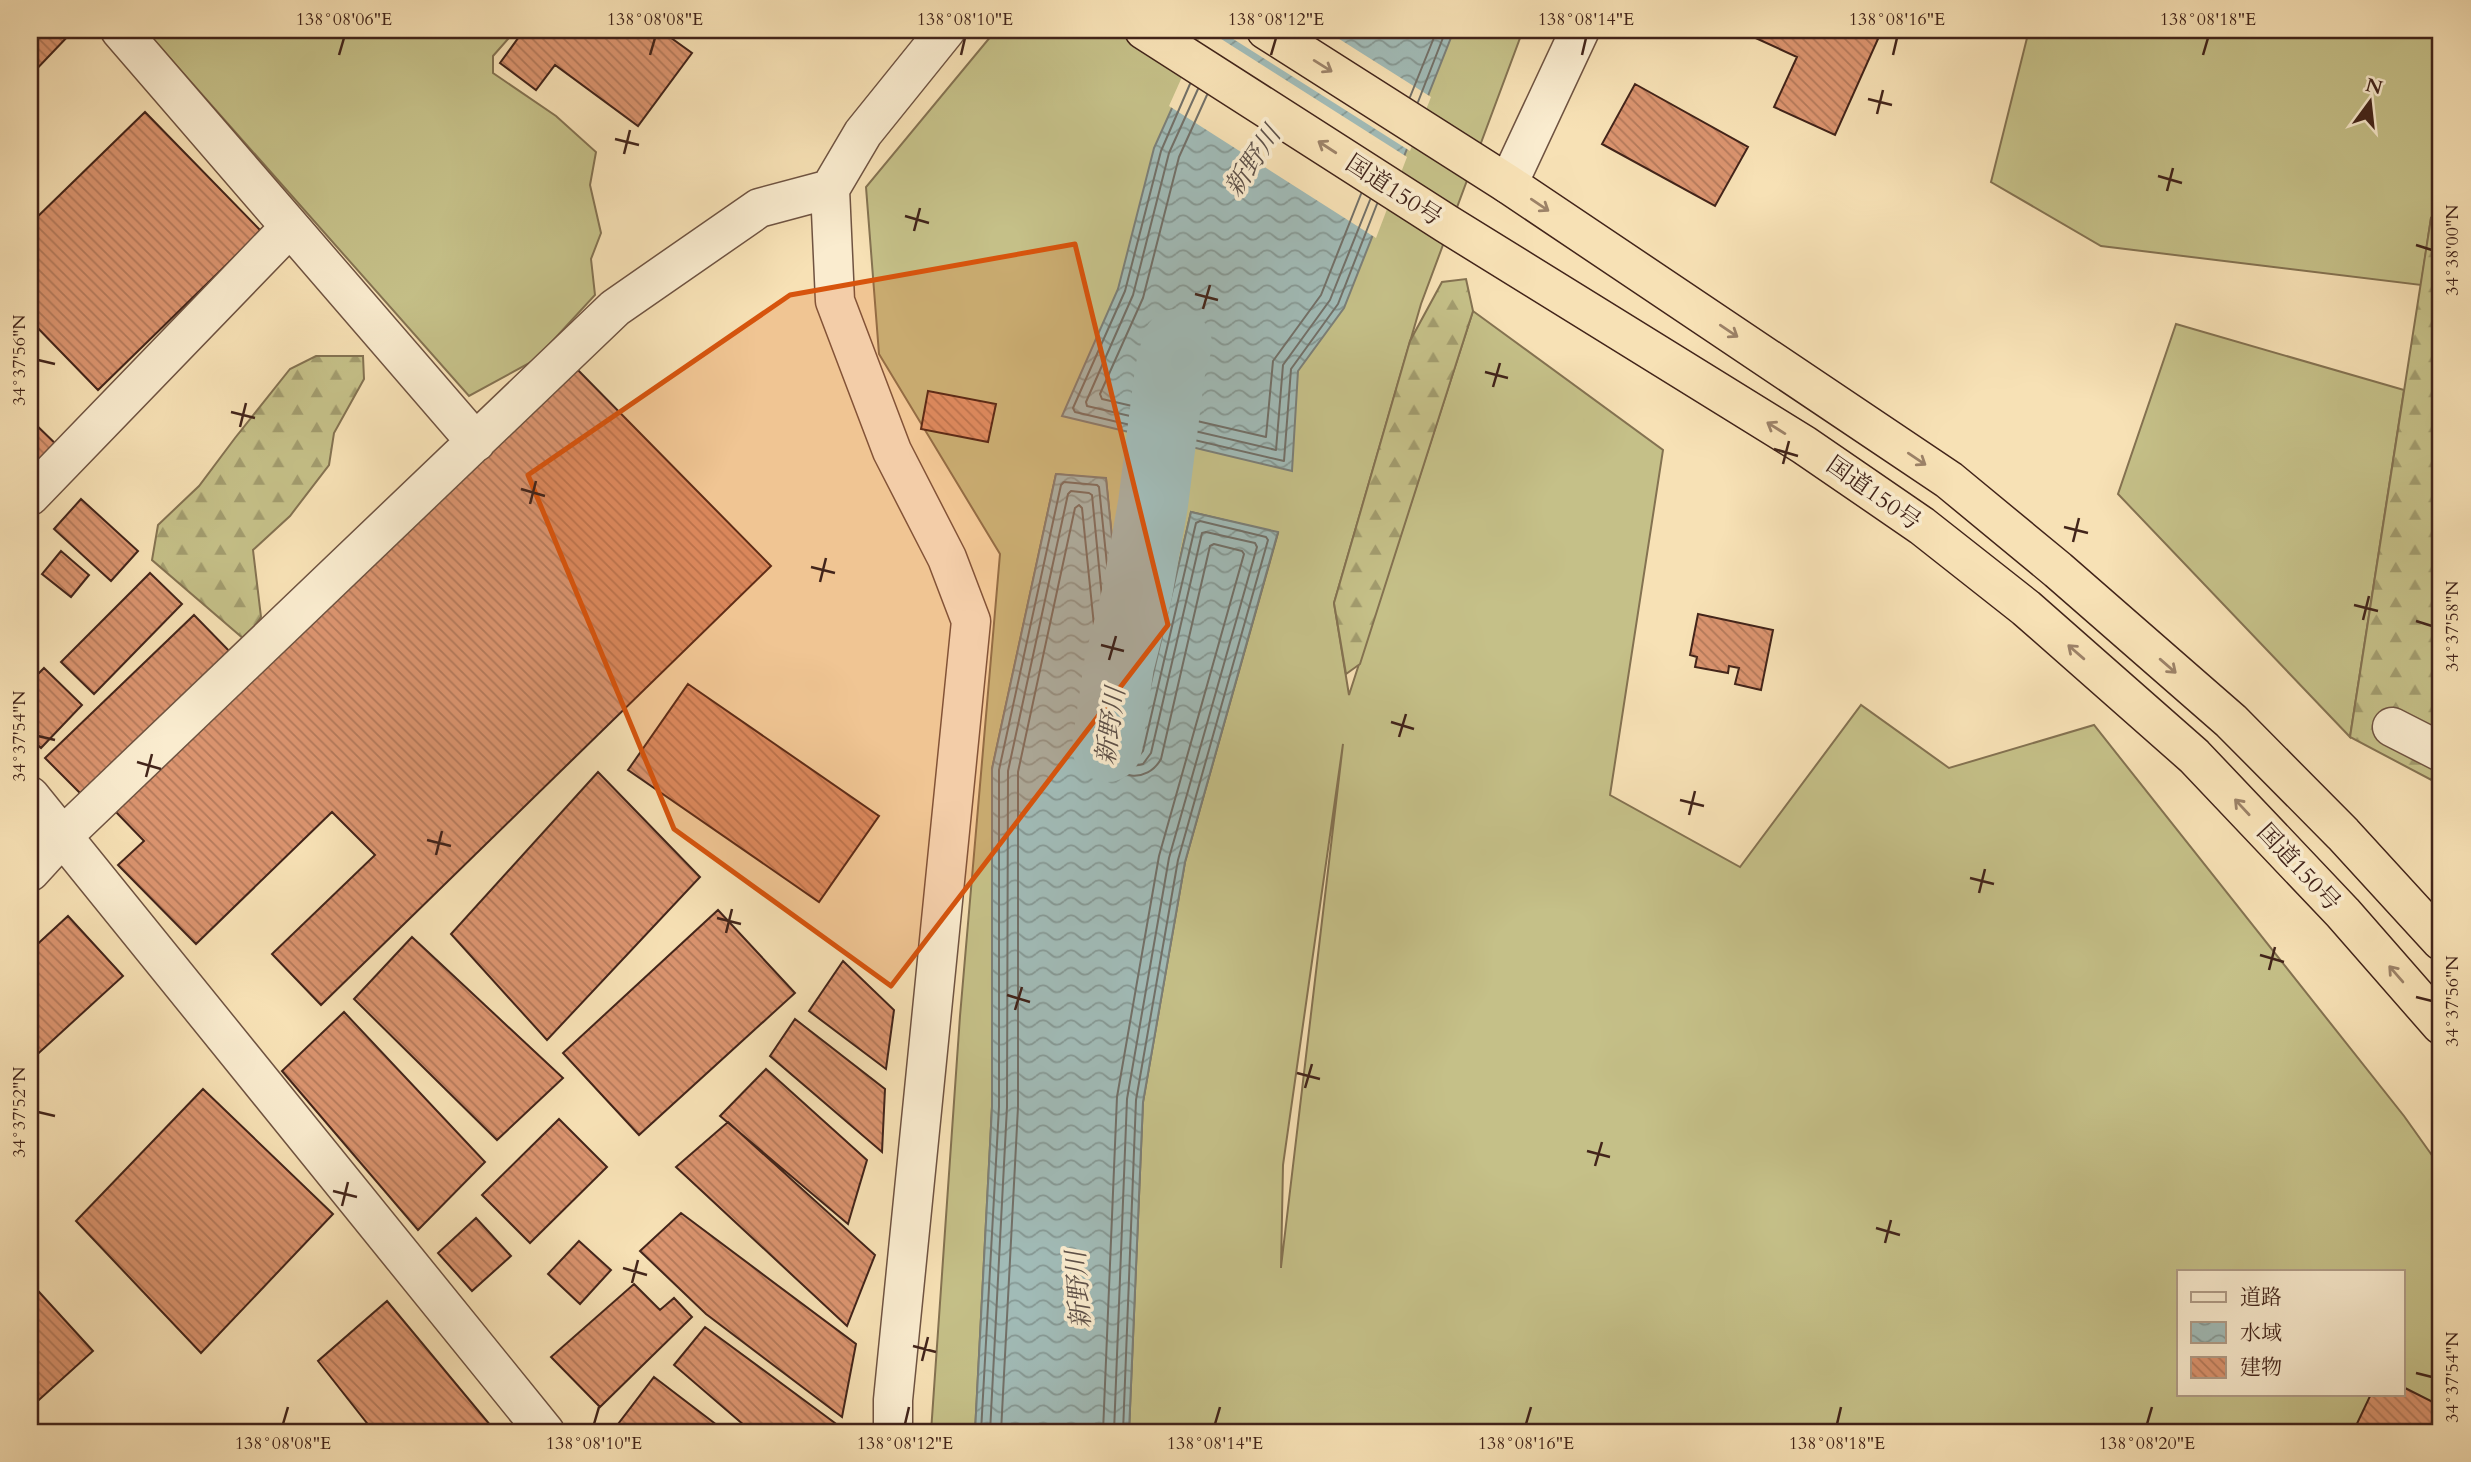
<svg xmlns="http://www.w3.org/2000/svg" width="2471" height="1462" font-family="Cardo,'Noto Serif JP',serif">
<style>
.grass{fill:#c5c088;stroke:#847251;stroke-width:2;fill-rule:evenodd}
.forest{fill:url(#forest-firs);stroke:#847251;stroke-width:2}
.water{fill:url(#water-waves);stroke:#7b7f78;stroke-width:2}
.pier{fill:#f7e1b5}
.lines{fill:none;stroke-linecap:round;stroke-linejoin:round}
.shore{stroke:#727068;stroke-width:2}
.river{stroke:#a1bbb7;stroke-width:70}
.building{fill:url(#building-back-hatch);stroke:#42241a;stroke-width:2}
.street-casing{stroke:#6f5341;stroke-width:41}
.highway-casing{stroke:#42241a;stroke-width:41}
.street{stroke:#faeccf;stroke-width:38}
.highway{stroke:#f7e1b5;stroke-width:38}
.oneway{stroke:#9c8268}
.marked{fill:#d7540d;fill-opacity:0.2;stroke:#d7540d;stroke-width:5;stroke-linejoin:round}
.ticks{fill:none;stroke:#42241a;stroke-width:2.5}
.labels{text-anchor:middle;stroke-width:7;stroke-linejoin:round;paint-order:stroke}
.street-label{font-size:24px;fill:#42241a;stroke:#faeccf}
.water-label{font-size:26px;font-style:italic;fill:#5e5149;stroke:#faeccf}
.neatline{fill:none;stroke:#42241a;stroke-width:2.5}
.ticks-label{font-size:18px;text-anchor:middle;fill:#42241a}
</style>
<defs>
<pattern id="forest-firs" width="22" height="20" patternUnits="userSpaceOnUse" patternTransform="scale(1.75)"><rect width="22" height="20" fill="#c5c088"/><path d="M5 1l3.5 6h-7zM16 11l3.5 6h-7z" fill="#a29c6e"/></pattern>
<pattern id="water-waves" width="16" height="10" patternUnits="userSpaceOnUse" patternTransform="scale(1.75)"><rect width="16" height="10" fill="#a1bbb7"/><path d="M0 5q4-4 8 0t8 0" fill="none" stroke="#859894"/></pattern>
<pattern id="building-back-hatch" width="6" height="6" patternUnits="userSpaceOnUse" patternTransform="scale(1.75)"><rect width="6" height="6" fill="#db946f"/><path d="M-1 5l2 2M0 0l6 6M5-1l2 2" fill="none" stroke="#b3795a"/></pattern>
</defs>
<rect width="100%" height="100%" fill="#f7e1b5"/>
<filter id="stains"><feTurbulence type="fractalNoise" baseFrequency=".00286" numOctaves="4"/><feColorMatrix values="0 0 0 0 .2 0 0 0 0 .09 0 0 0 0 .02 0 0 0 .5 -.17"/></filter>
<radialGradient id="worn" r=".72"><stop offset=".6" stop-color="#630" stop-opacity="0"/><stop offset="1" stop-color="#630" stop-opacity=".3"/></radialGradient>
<path class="grass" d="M 145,30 L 516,30 L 493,56 L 493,73 L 556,116 L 596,152 L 590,185 L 601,233 L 591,259 L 595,295 L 535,360 L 469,396 Z
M 996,30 L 1523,30 L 1421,304 L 1334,603 L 1349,695 L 1473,311 L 1663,450 L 1610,795 L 1740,867 L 1861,705 L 1949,768 L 2094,725 L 2404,1116 L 2441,1168 L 2441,1432 L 1129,1432 L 1143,1102 L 1185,862 L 1278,533 L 1191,512 L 1134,759 L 1106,479 L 1056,474 L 992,769 L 992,1107 L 975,1432 L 931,1432 L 960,1016 L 1000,554 L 879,354 L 866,187 ZM 1343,744 L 1281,1267 L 1281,1268 L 1283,1165 ZM 2179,1271 L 2403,1271 L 2403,1394 L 2179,1394 Z
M 2029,30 L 2388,30 L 2441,38 L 2441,220 L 2431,218 L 2421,285 L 2101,246 L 1991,182 Z
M 2176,324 L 2404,390 L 2350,737 L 2118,494 Z"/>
<path class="forest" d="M 2431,218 L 2441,220 L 2441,785 L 2350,737 Z
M 1466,279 L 1473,311 L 1360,664 L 1346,674 L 1334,603 L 1410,341 L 1442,282 Z
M 316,356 L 363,356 L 364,379 L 334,433 L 329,465 L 290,516 L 253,550 L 261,617 L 245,640 L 152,560 L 158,525 L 199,486 L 235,438 L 290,369 Z"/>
<path class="water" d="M 1207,30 L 1454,30 L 1344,308 L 1298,371 L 1292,471 L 1062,416 L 1118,289 L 1154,148 Z
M 1056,474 L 1106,478 L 1134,756 L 1191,512 L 1278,532 L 1185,862 L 1143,1102 L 1129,1432 L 975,1432 L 992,1107 L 992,769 Z"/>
<path class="pier" d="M 1203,30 L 1207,30 L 1407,157 L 1376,238 L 1169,106 Z
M 1219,30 L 1325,30 L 1431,97 L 1410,151 Z"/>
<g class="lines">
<path class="shore" d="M 1190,84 L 1161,151 L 1125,291 L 1073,408 L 1075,412 L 1284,461 L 1291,369 L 1338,304 L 1377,204
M 1198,89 L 1169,153 L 1133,295 L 1086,402 L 1087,406 L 1276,450 L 1283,365 L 1330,300 L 1370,200
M 1207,95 L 1179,157 L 1143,298 L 1100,394 L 1102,399 L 1266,437 L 1273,361 L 1321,295 L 1361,194
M 1410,97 L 1437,30
M 1418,102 L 1446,30
M 981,1432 L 999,1107 L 999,770 L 1061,485 L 1064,482 L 1097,485 L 1099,487 L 1126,749 L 1132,757 L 1139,756 L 1143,751 L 1196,523 L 1200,521 L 1266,537 L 1268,540 L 1178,860 L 1136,1100 L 1123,1432
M 990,1432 L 1007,1107 L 1008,771 L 1068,494 L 1071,491 L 1089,493 L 1092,495 L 1117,751 C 1121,763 1131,768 1143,764 L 1151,753 L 1202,533 L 1206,532 L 1255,543 L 1257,547 L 1169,858 L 1127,1099 L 1114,1432
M 1001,1432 L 1018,1107 L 1018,772 L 1075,508 L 1079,505 L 1082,508 L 1107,753 C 1114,780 1147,784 1161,759 L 1210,546 L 1214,544 L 1242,551 L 1244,554 L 1159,856 L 1117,1097 L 1103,1432"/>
<path class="river" d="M 1107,747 L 1119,665 L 1137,594 L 1153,504 L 1170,371 L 1177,344"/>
</g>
<path class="building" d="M 30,30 L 65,30 L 70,34 L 30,76 Z
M 524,30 L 660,30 L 692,53 L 638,126 L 555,65 L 536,90 L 500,63 Z
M 1738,30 L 1882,30 L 1835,135 L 1774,107 L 1797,57 Z
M 1635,84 L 1748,147 L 1715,206 L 1602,144 Z
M 145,112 L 261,231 L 98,390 L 30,320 L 30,224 Z
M 572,364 L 771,566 L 321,1005 L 272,954 L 375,855 L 332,812 L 196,944 L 118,865 L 144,841 L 115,811 Z
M 928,391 L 996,404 L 988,442 L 921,429 Z
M 30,419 L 61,449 L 30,481 Z
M 81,499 L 138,551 L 111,581 L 54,529 Z
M 61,551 L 89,575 L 71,597 L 42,574 Z
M 150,573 L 182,604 L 94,694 L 61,662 Z
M 1698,614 L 1773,630 L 1761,690 L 1735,684 L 1739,668 L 1729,666 L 1728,673 L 1695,667 L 1697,657 L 1690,655 Z
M 194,615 L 236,658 L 88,801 L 45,758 Z
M 44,668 L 82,705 L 41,748 L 30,738 L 30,682 Z
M 688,684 L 879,816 L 819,902 L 628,770 Z
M 598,772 L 700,877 L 547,1040 L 451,934 Z
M 718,910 L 795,993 L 639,1135 L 563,1053 Z
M 68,916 L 123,976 L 30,1061 L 30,951 Z
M 412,937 L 563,1078 L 497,1140 L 354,999 Z
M 843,961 L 894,1010 L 886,1069 L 809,1011 Z
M 344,1012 L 485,1162 L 418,1230 L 282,1071 Z
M 795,1019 L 885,1089 L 882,1152 L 770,1056 Z
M 766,1069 L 867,1160 L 848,1224 L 720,1116 Z
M 203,1089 L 333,1214 L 201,1353 L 76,1221 Z
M 559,1119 L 607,1167 L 530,1243 L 482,1195 Z
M 728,1122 L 875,1255 L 847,1326 L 676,1167 Z
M 681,1213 L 856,1344 L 842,1417 L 706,1314 L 640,1251 Z
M 476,1218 L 511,1256 L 472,1291 L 438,1253 Z
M 579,1241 L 611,1270 L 580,1304 L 548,1274 Z
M 30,1282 L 93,1351 L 30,1408 Z
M 634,1284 L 660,1310 L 674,1298 L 692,1317 L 600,1407 L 551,1357 Z
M 387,1301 L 496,1432 L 374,1432 L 318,1361 Z
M 705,1327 L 839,1426 L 836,1432 L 752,1432 L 674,1365 Z
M 654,1377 L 726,1432 L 612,1432 Z
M 2403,1387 L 2441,1406 L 2441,1412 L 2432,1432 L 2353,1432 L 2371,1394 L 2403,1394 Z"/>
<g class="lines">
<g class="street-casing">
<path id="street" d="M 120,30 L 476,442
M 1508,184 L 1580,30
M 30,496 L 290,227
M 2392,727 L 2441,752
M 30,796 L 545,1432
M 30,872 L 62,837 L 615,308 L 759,208 L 830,189
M 893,1432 L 893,1400 L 971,621 L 947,558 L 892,451 L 835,301 L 830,189 L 863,133 L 946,30"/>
</g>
<g class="highway-casing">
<path id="highway" d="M 1144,30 L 1447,224 L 1804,445 L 1922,526 L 2026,608 L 2194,756 L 2343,913 L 2441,1025
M 1266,30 L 1508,184 L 1949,480 L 2058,570 L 2231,721 L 2343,834 L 2441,941"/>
</g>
<use href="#street" class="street"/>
<use href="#highway" class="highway"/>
</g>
<defs><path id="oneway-shaft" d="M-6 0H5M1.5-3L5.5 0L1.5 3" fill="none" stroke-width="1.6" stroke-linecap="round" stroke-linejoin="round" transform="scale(1.75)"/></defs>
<g class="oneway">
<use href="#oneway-shaft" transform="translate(1323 66) rotate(32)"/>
<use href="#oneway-shaft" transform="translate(1327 147) rotate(-147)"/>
<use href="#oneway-shaft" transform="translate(1540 205) rotate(34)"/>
<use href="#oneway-shaft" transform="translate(1729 331) rotate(34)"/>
<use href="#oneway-shaft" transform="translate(1776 428) rotate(-148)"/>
<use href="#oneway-shaft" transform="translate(1917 459) rotate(34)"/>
<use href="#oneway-shaft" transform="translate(2076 652) rotate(-139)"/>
<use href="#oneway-shaft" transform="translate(2168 666) rotate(41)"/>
<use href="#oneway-shaft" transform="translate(2242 807) rotate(-133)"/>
<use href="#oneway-shaft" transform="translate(2396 974) rotate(-131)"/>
</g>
<path class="marked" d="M 1075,244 L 1168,625 L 891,986 L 674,829 L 528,475 L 790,295 Z"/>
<path class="ticks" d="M 339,55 L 344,38M 650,55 L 655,38M 961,55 L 965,38M 1271,55 L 1276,38M 1582,55 L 1586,38M 1893,55 L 1897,38M 2203,55 L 2208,38M 1868,99 L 1892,105M 1877,114 L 1883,90M 615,139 L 639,145M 624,154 L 630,130M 2158,176 L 2182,183M 2167,191 L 2173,168M 905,216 L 929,223M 914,231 L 920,208M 2416,245 L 2432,250M 1195,294 L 1218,300M 1203,309 L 1210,285M 38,360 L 55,364M 1485,372 L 1508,378M 1493,387 L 1500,363M 231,412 L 255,418M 240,427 L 246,403M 1774,449 L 1798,456M 1783,464 L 1789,441M 521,489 L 545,496M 530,504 L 536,481M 2064,527 L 2088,533M 2073,542 L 2079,518M 811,567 L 835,573M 820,582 L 826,558M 2354,605 L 2378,611M 2363,620 L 2369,596M 2416,621 L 2432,626M 1101,645 L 1124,651M 1109,660 L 1116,636M 1391,722 L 1414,729M 38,736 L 55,740M 1399,737 L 1406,714M 137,762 L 161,769M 146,777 L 152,754M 1680,800 L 1704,806M 1689,815 L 1695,791M 427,840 L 451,846M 436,855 L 442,831M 1970,878 L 1994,884M 1979,893 L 1985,869M 717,918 L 741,924M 726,933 L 732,909M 2260,955 L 2284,962M 2269,970 L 2275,947M 1007,995 L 1030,1002M 2416,997 L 2432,1001M 1015,1010 L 1022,987M 1297,1073 L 1320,1079M 1305,1088 L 1312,1064M 38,1112 L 55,1116M 1587,1151 L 1610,1157M 1595,1166 L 1602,1142M 333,1191 L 357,1197M 342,1206 L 348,1182M 1876,1228 L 1900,1235M 1885,1243 L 1891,1220M 623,1268 L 647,1275M 632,1283 L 638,1260M 913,1346 L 936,1352M 922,1361 L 928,1337M 2416,1373 L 2432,1377M 283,1424 L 288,1407M 594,1424 L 599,1407M 905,1424 L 909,1407M 1215,1424 L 1220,1407M 1526,1424 L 1531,1407M 1837,1424 L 1841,1407M 2147,1424 L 2152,1407"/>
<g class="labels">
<g class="street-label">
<text transform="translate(1394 190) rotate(33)" y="8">国道150号</text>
<text transform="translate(1874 493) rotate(35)" y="8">国道150号</text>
<text transform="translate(2299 867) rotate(47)" y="8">国道150号</text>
</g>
<g class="water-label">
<text transform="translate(1252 161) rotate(-56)" y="9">新野川</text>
<text transform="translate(1110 726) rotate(-82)" y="9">新野川</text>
<text transform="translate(1078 1290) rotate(-94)" y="9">新野川</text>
</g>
</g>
<rect width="2471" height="1462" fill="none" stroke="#f7e1b5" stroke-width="77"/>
<rect x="2177" y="1270" width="228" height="126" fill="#faeccf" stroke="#b09c87" stroke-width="2"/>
<rect x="2191" y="1292" width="35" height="10" fill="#faeccf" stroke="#b09c87" stroke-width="2"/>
<text x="2240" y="1304" font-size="21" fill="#42241a">道路</text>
<rect x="2191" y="1322" width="35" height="21" fill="url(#water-waves)" stroke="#b09c87" stroke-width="2"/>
<text x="2240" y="1340" font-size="21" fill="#42241a">水域</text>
<rect x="2191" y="1357" width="35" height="21" fill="url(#building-back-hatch)" stroke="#b09c87" stroke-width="2"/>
<text x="2240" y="1374" font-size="21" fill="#42241a">建物</text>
<g transform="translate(2370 102) rotate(15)" stroke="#faeccf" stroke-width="5" paint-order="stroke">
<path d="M0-5L12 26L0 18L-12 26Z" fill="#42241a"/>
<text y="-10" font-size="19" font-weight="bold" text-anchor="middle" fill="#42241a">N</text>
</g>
<rect x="38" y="38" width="2394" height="1386" class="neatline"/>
<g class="ticks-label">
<text x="344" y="25">138°08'06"E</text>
<text x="655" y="25">138°08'08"E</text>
<text x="965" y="25">138°08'10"E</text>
<text x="1276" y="25">138°08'12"E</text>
<text x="1586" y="25">138°08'14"E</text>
<text x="1897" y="25">138°08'16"E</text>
<text x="2208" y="25">138°08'18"E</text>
<text transform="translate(2452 250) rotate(-90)" y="6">34°38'00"N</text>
<text transform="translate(19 360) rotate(-90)" y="6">34°37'56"N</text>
<text transform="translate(2452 626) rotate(-90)" y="6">34°37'58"N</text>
<text transform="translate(19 736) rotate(-90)" y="6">34°37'54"N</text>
<text transform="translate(2452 1001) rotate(-90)" y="6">34°37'56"N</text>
<text transform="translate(19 1112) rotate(-90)" y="6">34°37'52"N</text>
<text transform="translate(2452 1377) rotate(-90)" y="6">34°37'54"N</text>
<text x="283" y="1449">138°08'08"E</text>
<text x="594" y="1449">138°08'10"E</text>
<text x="905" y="1449">138°08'12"E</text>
<text x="1215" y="1449">138°08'14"E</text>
<text x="1526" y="1449">138°08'16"E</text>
<text x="1837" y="1449">138°08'18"E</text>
<text x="2147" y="1449">138°08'20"E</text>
</g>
<rect width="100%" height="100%" filter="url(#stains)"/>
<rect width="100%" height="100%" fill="url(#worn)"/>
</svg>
